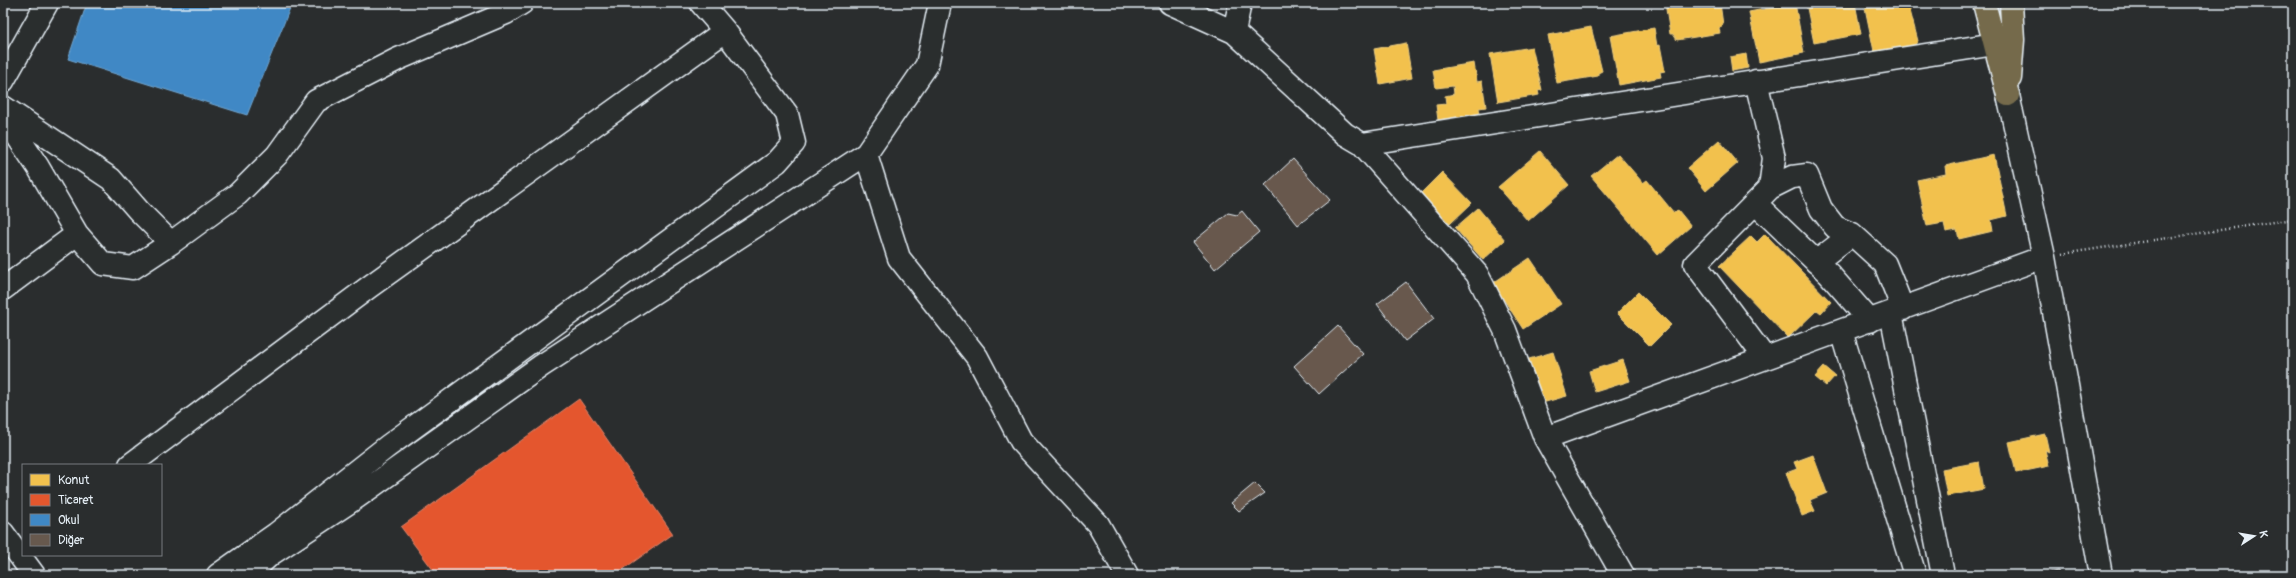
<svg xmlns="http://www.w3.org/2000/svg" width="2296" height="578" font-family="Pangolin,sans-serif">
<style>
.homes{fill:#f2c14e;stroke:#efcf81}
.shops{fill:#e4572e;stroke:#e5856b}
.schools{fill:#3f88c5;stroke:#72a8d4}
.building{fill:#67594e;stroke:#e8f1f8}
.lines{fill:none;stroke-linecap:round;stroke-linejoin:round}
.minor-casing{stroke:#e8f1f8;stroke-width:25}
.major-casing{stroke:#e8f1f8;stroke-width:25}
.path{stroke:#e8f1f8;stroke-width:2.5;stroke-dasharray:1 3;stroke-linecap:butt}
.minor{stroke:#2a2d2e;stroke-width:22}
.major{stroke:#746b4b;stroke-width:22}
</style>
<rect width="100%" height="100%" fill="#2a2d2e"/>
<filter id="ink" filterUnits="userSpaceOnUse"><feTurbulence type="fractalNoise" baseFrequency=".025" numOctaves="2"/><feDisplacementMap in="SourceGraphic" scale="8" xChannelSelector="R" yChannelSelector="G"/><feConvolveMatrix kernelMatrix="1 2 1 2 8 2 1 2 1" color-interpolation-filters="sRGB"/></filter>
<g filter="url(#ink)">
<path class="homes" d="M 1665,3 L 1720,3 L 1723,25 L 1719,28 L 1720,33 L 1677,40 L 1673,34 L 1670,34 Z
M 1795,3 L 1804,53 L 1759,62 L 1749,12 Z
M 1806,3 L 1855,3 L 1861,34 L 1814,43 Z
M 1888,3 L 1908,3 L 1918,41 L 1912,48 L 1875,56 L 1865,8 Z
M 1591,27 L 1602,71 L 1598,73 L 1598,76 L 1557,83 L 1548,35 Z
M 1654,28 L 1657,46 L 1660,45 L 1665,71 L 1660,72 L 1661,77 L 1619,85 L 1610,36 Z
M 1406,43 L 1412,78 L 1380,84 L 1374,49 Z
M 1532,47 L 1542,90 L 1538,91 L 1539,95 L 1498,102 L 1490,54 Z
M 1746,54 L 1748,68 L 1732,71 L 1730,57 Z
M 1474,63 L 1477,82 L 1482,81 L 1486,107 L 1479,108 L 1480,114 L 1438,120 L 1436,105 L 1446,104 L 1445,96 L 1454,94 L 1453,86 L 1436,88 L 1433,70 Z
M 1719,140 L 1738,163 L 1706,191 L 1687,168 Z
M 1540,151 L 1569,185 L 1528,221 L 1498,187 Z
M 1618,154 L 1643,183 L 1647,180 L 1674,213 L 1678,210 L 1691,226 L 1658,255 L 1591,176 Z
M 1994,155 L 2007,216 L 1991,220 L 1993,231 L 1959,239 L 1957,230 L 1946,232 L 1944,223 L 1927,226 L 1917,180 L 1946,174 L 1945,166 Z
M 1442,172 L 1472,203 L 1450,224 L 1421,193 Z
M 1478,208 L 1505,240 L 1483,260 L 1455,228 Z
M 1765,234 L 1831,302 L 1821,313 L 1817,310 L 1788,338 L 1719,266 L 1751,236 L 1757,242 Z
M 1530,258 L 1561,304 L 1523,329 L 1493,283 Z
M 1638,292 L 1671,325 L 1650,346 L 1617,313 Z
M 1553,352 L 1567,396 L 1542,403 L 1529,359 Z
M 1623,360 L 1630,381 L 1595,392 L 1589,371 Z
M 1824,367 L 1835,376 L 1826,386 L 1815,377 Z
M 2045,434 L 2049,452 L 2045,450 L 2049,466 L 2016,473 L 2009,442 Z
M 1813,455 L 1827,493 L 1810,500 L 1815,511 L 1802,516 L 1786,473 L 1797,469 L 1794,462 Z
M 1979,462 L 1984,489 L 1947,496 L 1942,469 Z"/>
<path class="shops" d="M 579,399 L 673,534 L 615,575 L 437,575 L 401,527 Z"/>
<path class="schools" d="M 87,3 L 292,3 L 247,115 L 68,59 Z"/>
<path class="building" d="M 1293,159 L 1330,200 L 1298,225 L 1265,185 Z
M 1242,211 L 1259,232 L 1215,269 L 1193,242 L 1228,213 L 1237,215 Z
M 1406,282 L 1434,319 L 1405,341 L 1377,304 Z
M 1338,326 L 1363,354 L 1319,394 L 1294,366 Z
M 1255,483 L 1265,493 L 1239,511 L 1231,503 Z
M 2058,571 L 2059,575 L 2034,575 Z"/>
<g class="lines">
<g class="minor-casing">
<path id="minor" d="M 1170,3 L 1234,32 L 1345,134 L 1362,144 L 1477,274 L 1505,330 L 1545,438 L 1623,575
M 1234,32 L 1240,3
M 3,81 L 47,3
M 1756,81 L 1774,158 L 1770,188 L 1695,264 L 1765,358
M 2008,95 L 2044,257 L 2101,575
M 3,107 L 111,179 L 139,211 L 171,243 L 238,194 L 277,155 L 316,101 L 398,59 L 506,13 L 522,3
M 3,115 L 38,167 L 77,234 L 103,264 L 133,268 L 171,243
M 1362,144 L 1995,44
M 866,154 L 899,258 L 977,357 L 1021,441 L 1098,524 L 1127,575
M 1770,188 L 1792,177 L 1807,175 L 1821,209 L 1835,227 L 1852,234 L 1885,264 L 1903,309
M 1755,203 L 1829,274 L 1870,321
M 1816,262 L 1852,234
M 3,289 L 77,234
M 1891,313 L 1943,575
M 1841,331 L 1914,572
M 1545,438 L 2044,257
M 130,465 L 369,287 L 725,31
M 3,533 L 34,575
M 218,575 L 276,534 L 388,446 L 777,162 L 794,143 L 787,114 L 725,31 L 701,3
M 248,575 L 271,554 L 357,497 L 541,366 L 866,154 L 927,65 L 940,3"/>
</g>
<g class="major-casing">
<path id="major" d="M 1984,3 L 2008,95
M 2010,78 L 2013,40 L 2011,3"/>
</g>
<path class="path" d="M 2062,254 L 2293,219"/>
<use href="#minor" class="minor"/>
<use href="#major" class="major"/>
</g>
</g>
<rect width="2296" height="578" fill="none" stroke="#2a2d2e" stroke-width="16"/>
<rect x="8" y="8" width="2280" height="562" fill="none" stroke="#e8f1f8" stroke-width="1.5" filter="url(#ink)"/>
<rect x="22" y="464" width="140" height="92" fill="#2a2d2e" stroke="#767b7f"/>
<rect x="30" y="474" width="20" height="12" fill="#f2c14e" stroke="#767b7f"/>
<text x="58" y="484" font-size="12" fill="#e8f1f8">Konut</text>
<rect x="30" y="494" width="20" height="12" fill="#e4572e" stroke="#767b7f"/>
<text x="58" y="504" font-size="12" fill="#e8f1f8">Ticaret</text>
<rect x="30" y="514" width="20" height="12" fill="#3f88c5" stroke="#767b7f"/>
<text x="58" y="524" font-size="12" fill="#e8f1f8">Okul</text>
<rect x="30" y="534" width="20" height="12" fill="#67594e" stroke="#767b7f"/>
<text x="58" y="544" font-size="12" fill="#e8f1f8">Diğer</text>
<g transform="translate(2254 536) rotate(78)" stroke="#2a2d2e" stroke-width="3" paint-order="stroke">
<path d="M0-3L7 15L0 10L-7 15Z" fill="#e8f1f8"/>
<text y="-6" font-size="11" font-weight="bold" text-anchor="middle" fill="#e8f1f8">K</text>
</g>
</svg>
